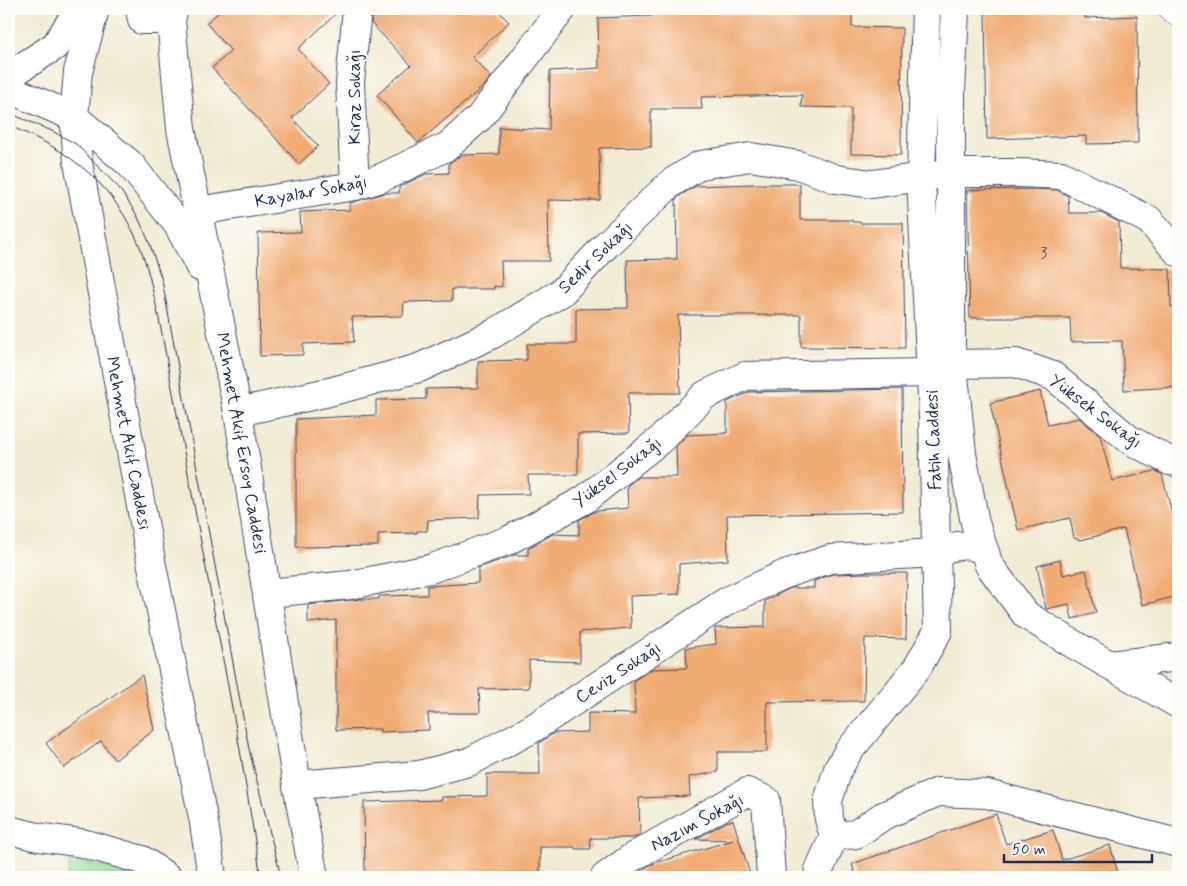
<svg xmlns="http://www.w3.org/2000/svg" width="1187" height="886" font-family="Mynerve,sans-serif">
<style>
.green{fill:#94dd98;stroke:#58867b}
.building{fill:#f1ac73}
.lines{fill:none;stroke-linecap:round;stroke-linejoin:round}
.minor-casing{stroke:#3b4b70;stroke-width:30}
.major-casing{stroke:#3b4b70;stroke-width:30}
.minor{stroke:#fff;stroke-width:28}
.major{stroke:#fff;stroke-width:28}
.tram{stroke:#1b2f5e;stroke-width:1}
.labels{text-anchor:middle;stroke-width:4;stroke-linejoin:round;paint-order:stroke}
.number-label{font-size:15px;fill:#504e63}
.street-label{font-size:18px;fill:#1b2f5e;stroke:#fdfcf7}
</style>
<rect width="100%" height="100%" fill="#fdfcf7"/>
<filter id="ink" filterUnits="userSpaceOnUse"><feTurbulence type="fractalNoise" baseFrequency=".02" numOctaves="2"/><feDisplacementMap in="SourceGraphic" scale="10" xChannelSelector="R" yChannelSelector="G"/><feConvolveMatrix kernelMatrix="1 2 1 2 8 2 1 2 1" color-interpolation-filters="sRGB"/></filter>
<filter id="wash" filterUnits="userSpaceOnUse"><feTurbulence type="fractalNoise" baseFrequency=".0096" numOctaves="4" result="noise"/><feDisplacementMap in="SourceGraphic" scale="20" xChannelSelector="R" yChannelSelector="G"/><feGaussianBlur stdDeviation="1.12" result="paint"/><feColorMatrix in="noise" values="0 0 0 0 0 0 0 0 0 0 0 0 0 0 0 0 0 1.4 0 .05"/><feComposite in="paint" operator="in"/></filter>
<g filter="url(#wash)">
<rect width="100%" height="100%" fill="#f1ebd3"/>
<path class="green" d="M 70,860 L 144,874 L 148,877 L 67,877 Z"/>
<g id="blocks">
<path class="building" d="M 223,9 L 341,9 L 298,49 L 329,84 L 292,118 L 318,146 L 299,164 L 212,68 L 231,51 L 206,23 Z
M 380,9 L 496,9 L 509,22 L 472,57 L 491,77 L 485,85 L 418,143 L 377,95 L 411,65 L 371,23 L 372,17 Z
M 651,9 L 852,9 L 852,27 L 902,28 L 901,155 L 851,154 L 851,108 L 801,107 L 802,95 L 701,97 L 702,109 L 651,109 L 651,147 L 599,148 L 600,200 L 590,200 L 590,201 L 548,200 L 549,261 L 501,261 L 502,287 L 494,286 L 494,289 L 452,289 L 452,301 L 404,302 L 403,316 L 352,317 L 354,342 L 303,344 L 303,355 L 260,356 L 258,233 L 301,232 L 300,212 L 350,210 L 350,203 L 385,193 L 399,193 L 399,187 L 426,174 L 449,173 L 449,163 L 462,155 L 499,154 L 499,127 L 549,130 L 550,71 L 599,68 L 598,18 L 651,16 Z
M 1050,9 L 1085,9 L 1085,18 L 1137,16 L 1138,143 L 1086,144 L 1086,136 L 987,139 L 985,12 Z
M 754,184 L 800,184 L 800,220 L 852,220 L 852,222 L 860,222 L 860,223 L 903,223 L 905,348 L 801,347 L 801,315 L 678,315 L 680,393 L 628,393 L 629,433 L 578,434 L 578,475 L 528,475 L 529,494 L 480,495 L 479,518 L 428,520 L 427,531 L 417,531 L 417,533 L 378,534 L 378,546 L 296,547 L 296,419 L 376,415 L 376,400 L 426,399 L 426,389 L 478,388 L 478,361 L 527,360 L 527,344 L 576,344 L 576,309 L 628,308 L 627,260 L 677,259 L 676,199 L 681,195 L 696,186 Z
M 1036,189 L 1057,190 L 1068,196 L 1069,213 L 1101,213 L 1119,222 L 1120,268 L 1170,269 L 1171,307 L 1178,306 L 1178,387 L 1124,390 L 1122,341 L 1071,342 L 1070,318 L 970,318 L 967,190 Z
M 902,389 L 903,512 L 727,515 L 728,560 L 679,564 L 679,594 L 630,596 L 631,628 L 580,632 L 580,662 L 529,660 L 529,688 L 479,689 L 480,713 L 428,713 L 429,730 L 380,732 L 380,729 L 336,730 L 336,620 L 308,623 L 308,605 L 359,599 L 379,599 L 379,596 L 427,595 L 427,586 L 478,583 L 478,568 L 514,555 L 528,555 L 528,548 L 553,534 L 579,535 L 579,520 L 596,511 L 628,508 L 627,486 L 638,477 L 677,477 L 676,446 L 687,435 L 727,433 L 727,402 L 749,392 Z
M 1040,391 L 1048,425 L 1079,418 L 1100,435 L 1112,481 L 1155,471 L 1162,474 L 1172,514 L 1178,513 L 1178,596 L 1142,605 L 1124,529 L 1081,540 L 1074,538 L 1070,518 L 1018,530 L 990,403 Z
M 1060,560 L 1063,575 L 1086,570 L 1096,613 L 1072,619 L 1069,604 L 1046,609 L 1037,566 Z
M 864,573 L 907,573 L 906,639 L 865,638 L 864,701 L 767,702 L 767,752 L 718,752 L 718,772 L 689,777 L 690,796 L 639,798 L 640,835 L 634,838 L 590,838 L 591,849 L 575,849 L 575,847 L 540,847 L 540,877 L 365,877 L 364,802 L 442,800 L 442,797 L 487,796 L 487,774 L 540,774 L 539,743 L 554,733 L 588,732 L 588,713 L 635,714 L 634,680 L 652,669 L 687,668 L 686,648 L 716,644 L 715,628 L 765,627 L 765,601 L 791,588 L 814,588 L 814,581 L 833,574 Z
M 142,675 L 154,730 L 115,760 L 101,741 L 64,768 L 46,743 Z
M 996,814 L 1006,844 L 1053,830 L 1062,860 L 1110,845 L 1119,877 L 856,877 L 852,864 Z
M 733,820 L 751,877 L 631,877 L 652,864 L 733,840 L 696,839 L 726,822 Z"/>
</g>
</g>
<g filter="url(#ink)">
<use href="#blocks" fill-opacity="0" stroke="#3b4b70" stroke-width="1"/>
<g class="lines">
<g class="minor-casing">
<path id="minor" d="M 1173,9 L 1178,12
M 355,186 L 350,83 L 357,9
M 198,211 L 355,186 L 381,178 L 448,146 L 480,117 L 562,9
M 953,364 L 1016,363 L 1053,376 L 1130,440 L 1170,461 L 1178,462
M 238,412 L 329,392 L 419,368 L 493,334 L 562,292 L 607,244 L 671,183 L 700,165 L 751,157 L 798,165 L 836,179 L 872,184 L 951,173 L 1018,173 L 1061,175 L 1149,220 L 1178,252
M 268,593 L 350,585 L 430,569 L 509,540 L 584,500 L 660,440 L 705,395 L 745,376 L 931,373
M 1110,665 L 1178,657
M 297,785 L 419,775 L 469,762 L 530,730 L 727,601 L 785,574 L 830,559 L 936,553
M 605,877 L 631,858 L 747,792 L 766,800 L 771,877
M 818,877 L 819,870 L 834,836"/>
</g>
<g class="major-casing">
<path id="major" d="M 95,9 L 78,72 L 74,117 L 78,162 L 152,566 L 204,823 L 212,877
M 140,9 L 142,20 L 171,20 L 172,9
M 174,9 L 171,20 L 181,129 L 238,412 L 297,785 L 314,877
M 926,9 L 921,178 L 933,417 L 938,631 L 917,668 L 848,752 L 838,769 L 828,801 L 829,819 L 834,836 L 856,834 L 883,816 L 938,792 L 987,794 L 1178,843
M 955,9 L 951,92 L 951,346 L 962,454 L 975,523 L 989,565 L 1026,615 L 1073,644 L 1178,704
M 9,72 L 19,69 L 55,46 L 79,9
M 9,89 L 74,117 L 130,164 L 178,225 L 200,267
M 936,553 C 951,546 970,541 985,552
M 9,830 L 38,837 L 82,843 L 142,860 L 167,877"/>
</g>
<use href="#minor" class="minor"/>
<use href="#major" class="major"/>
<path class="tram" d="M 9,113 L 52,131 L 76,144 L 119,188 L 137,215 L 149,242 L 162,280 L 249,749 L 281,877
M 9,126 C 69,149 115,185 140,247 C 150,273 155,301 161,329 L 240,750 L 261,877"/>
</g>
</g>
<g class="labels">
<g class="number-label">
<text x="1044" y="258">3</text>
</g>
<g class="street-label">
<text transform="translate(354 97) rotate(-90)" y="6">Kiraz Sokağı</text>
<text transform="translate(311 191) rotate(-10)" y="6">Kayalar Sokağı</text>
<text transform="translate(595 257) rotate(-44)" y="6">Sedir Sokağı</text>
<text transform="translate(1096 411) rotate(37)" y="6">Yüksek Sokağı</text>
<text transform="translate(933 440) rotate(-92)" y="6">Fatih Caddesi</text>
<text transform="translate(129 443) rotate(79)" y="6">Mehmet Akif Caddesi</text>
<text transform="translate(242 443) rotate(80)" y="6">Mehmet Akif Ersoy Caddesi</text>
<text transform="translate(617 472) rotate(-37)" y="6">Yüksel Sokağı</text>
<text transform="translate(618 672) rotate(-33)" y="6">Ceviz Sokağı</text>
<text transform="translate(697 822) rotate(-28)" y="6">Nazım Sokağı</text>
</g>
</g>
<rect width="1187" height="886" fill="none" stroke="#fdfcf7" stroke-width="30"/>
<path d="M1004 854v8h148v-8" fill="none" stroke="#1b2f5e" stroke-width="2.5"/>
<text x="1012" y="854" font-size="15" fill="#1b2f5e" stroke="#fdfcf7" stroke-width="4" paint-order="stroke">50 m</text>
</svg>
